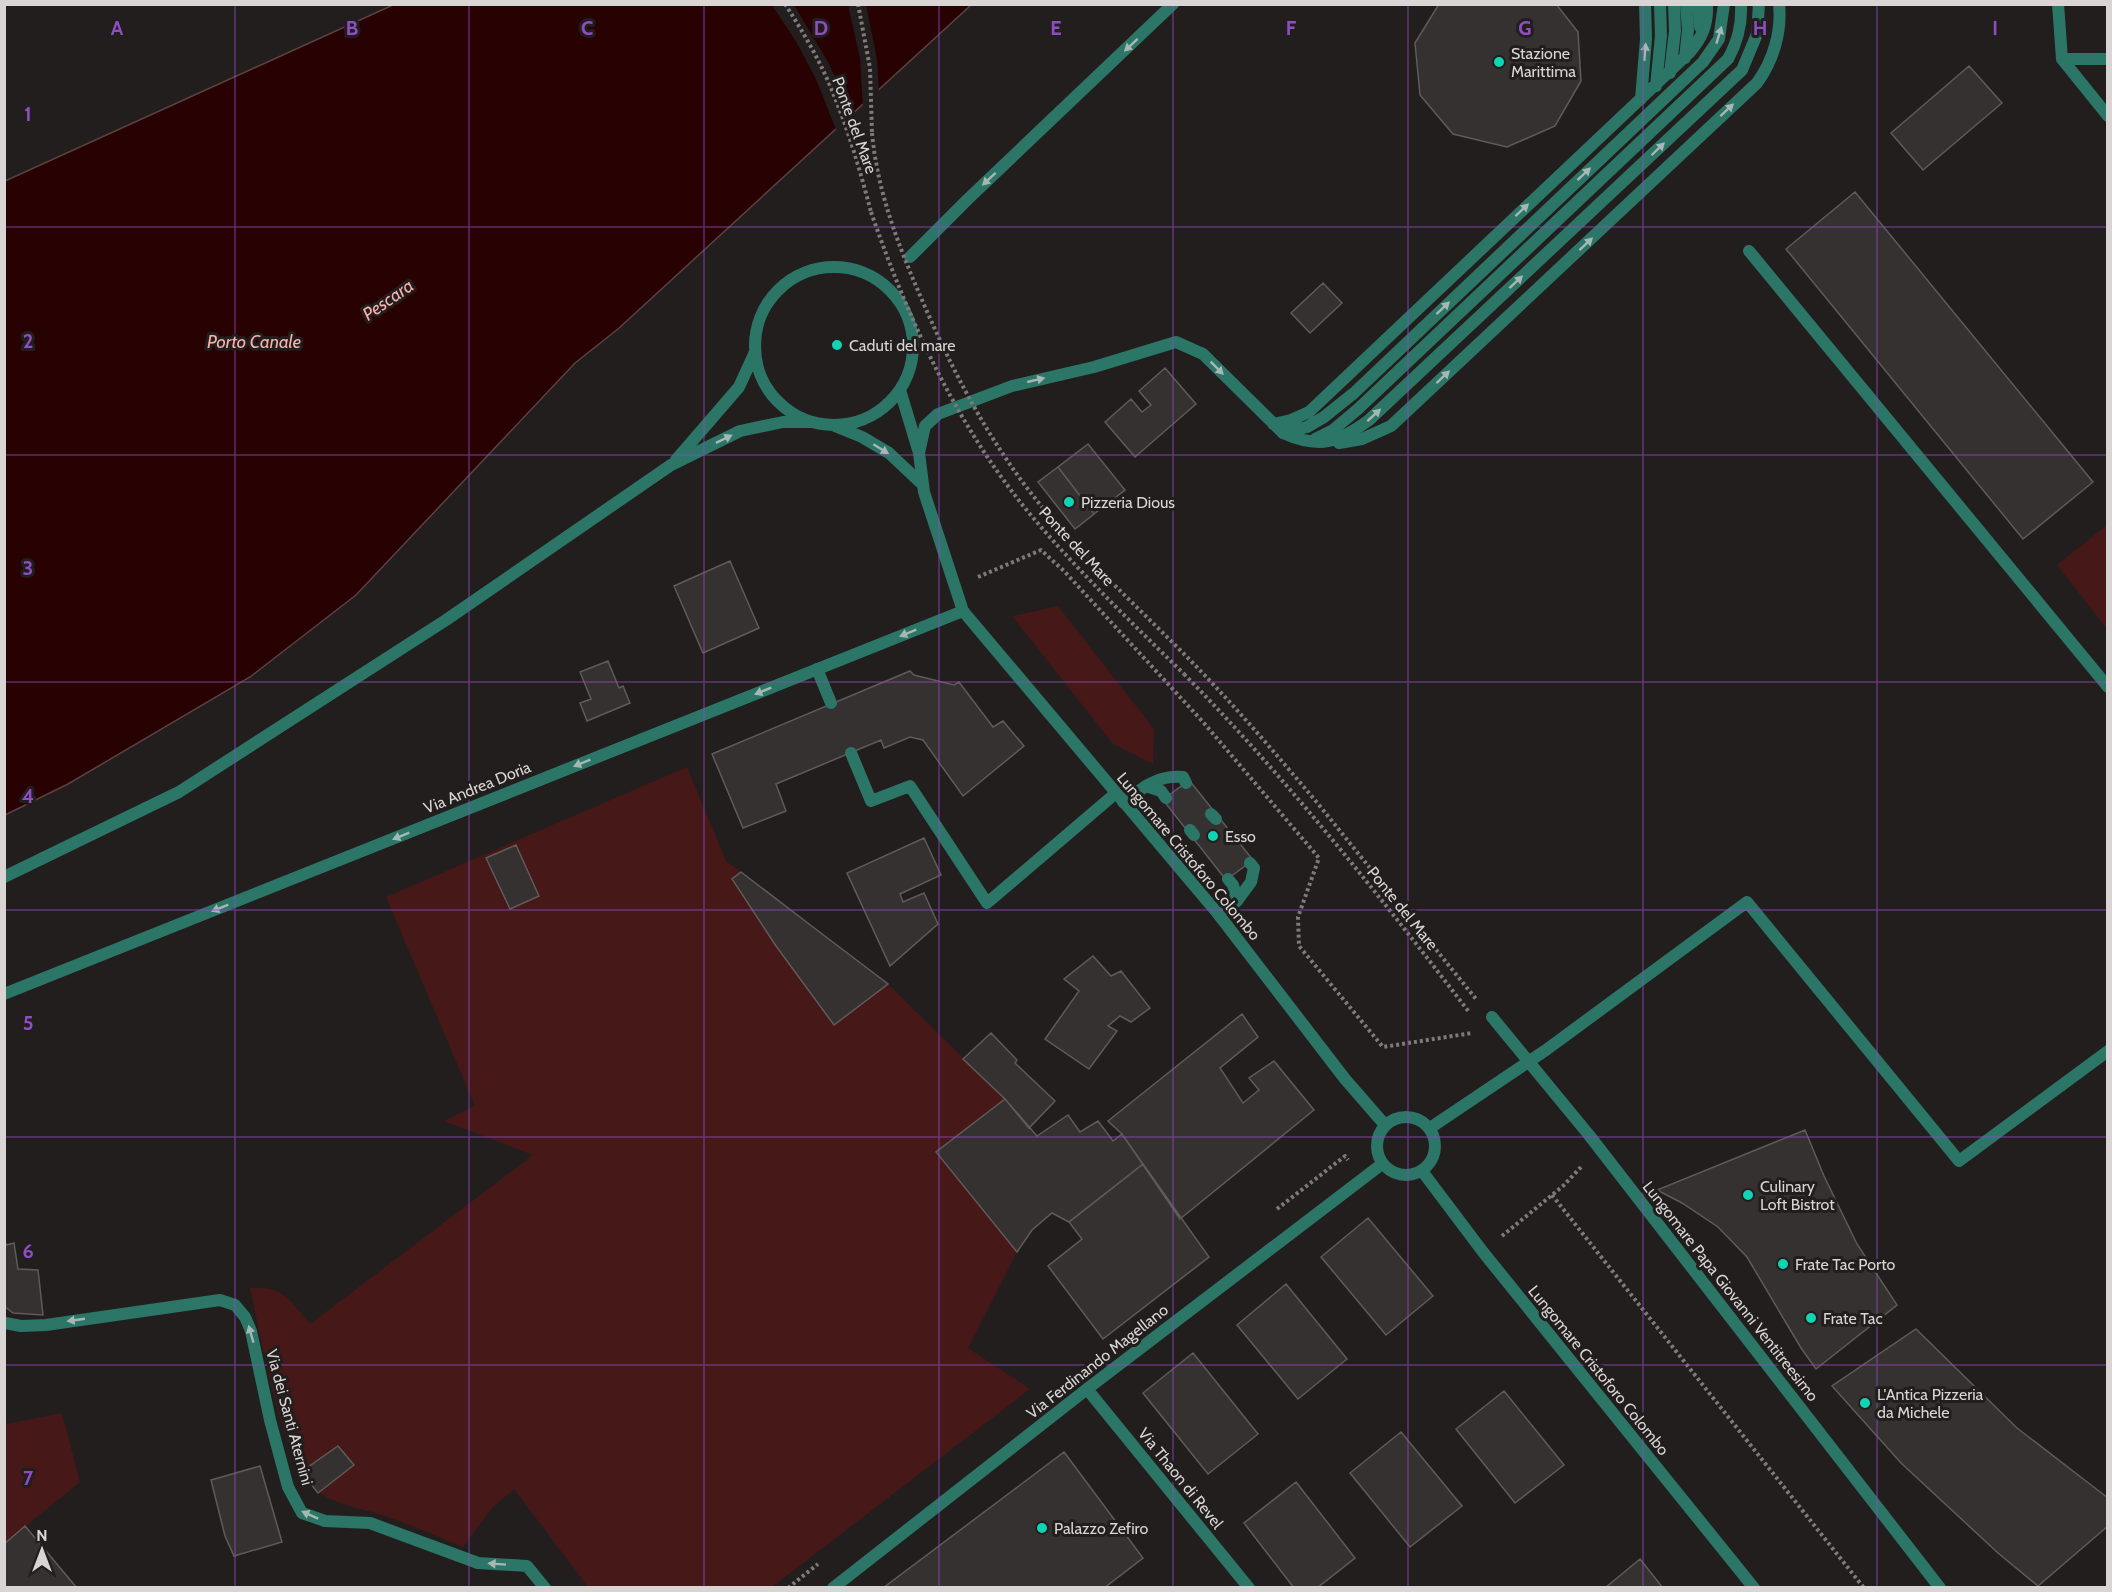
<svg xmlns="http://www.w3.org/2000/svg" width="2112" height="1592" font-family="Cabin,sans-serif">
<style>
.green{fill:#461817}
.water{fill:#280103;stroke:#5d4142;stroke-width:1.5}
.pier{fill:#231e1e}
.building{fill:#363131;stroke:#605a5a;stroke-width:1.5}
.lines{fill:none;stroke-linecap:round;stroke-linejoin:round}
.path{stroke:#7f7a7a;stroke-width:4;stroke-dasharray:3 3;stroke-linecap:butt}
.service{stroke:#2b7666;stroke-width:12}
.pedestrian{stroke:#2b7666;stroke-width:12}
.minor{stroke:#2b7666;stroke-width:12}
.tertiary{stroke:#2b7666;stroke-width:12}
.path-bridge{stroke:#7f7a7a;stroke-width:4;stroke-dasharray:3 3;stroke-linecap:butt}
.oneway{fill:#a5b8b4}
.grid{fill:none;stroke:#8e4ec3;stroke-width:1.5;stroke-opacity:0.55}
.poi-dot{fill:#10d5b4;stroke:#231e1e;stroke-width:2}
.labels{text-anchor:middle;stroke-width:6;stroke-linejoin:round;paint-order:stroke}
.poi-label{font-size:16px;fill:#d9d5d5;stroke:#231e1e;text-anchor:start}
.street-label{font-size:16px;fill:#d9d5d5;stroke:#231e1e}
.water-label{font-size:18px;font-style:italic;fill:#fab1ac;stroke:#231e1e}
.grid-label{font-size:20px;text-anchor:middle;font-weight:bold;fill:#8e4ec3;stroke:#231e1e;stroke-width:6;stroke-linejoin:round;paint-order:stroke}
</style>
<rect width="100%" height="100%" fill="#231e1e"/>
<path class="green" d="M 2107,525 L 2107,629 L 2057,565 Z
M 1058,606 L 1154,729 L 1153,764 L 1113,744 L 1012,616 Z
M 687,767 L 726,861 L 741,872 L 733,879 L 834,1025 L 888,984 L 1005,1099 L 936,1152 L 1017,1252 L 968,1348 L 1030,1389 L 772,1587 L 588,1587 L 514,1489 L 492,1508 L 463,1547 C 436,1536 409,1524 382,1515 C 361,1508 340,1506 321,1494 C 282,1470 261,1335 250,1288 C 284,1285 291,1302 310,1324 L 533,1155 L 444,1121 L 475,1106 L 386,897 Z
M 62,1413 L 80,1482 L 4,1544 L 4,1415 L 7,1424 Z"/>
<path class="water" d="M 393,5 L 971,5 L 618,329 L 575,363 L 356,595 L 250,677 L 68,784 L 5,815 L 5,181 Z"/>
<path class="pier" d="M 772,5 L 794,5 L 828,62 L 854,117 L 837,132 L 816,79 L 797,43 Z
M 848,5 L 866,5 L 877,59 L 879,94 L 863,108 L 860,58 Z"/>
<path class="building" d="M 1439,4 L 1556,4 L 1578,32 L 1581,81 L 1555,126 L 1507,147 L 1453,134 L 1420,95 L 1415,43 Z
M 1969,66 L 2002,103 L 1923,170 L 1891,133 Z
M 1855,192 L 2093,482 L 2023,539 L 1786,249 Z
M 1323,283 L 1342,303 L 1310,333 L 1291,313 Z
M 1165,368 L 1196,404 L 1135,457 L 1105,422 L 1131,399 L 1142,412 L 1151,405 L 1139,391 Z
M 1088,444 L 1125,490 L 1094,514 L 1058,467 Z
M 1058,467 L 1094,514 L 1075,529 L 1038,482 Z
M 730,561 L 759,628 L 703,653 L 674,586 Z
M 608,661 L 619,688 L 623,686 L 630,703 L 587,721 L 580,703 L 591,699 L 580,672 Z
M 910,671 L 914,675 L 954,685 L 959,682 L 993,727 L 1003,721 L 1024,746 L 963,796 L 923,740 L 910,737 L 884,748 L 881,740 L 776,784 L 786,811 L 743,828 L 712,754 Z
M 1189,780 L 1253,860 L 1226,880 L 1163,800 Z
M 924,838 L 941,875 L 900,894 L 903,902 L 924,893 L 938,924 L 890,966 L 847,873 Z
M 516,845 L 539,896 L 510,909 L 486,858 Z
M 741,872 L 809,924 L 888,984 L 834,1025 L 776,946 L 732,879 Z
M 1093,956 L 1111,976 L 1121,971 L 1150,1008 L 1131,1022 L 1120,1016 L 1108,1026 L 1117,1031 L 1089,1069 L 1045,1039 L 1079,991 L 1064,979 Z
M 1242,1014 L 1258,1037 L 1220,1068 L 1243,1103 L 1259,1090 L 1249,1078 L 1274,1061 L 1314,1110 L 1180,1219 L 1122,1134 L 1108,1121 Z
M 991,1033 L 1017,1060 L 1015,1063 L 1055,1101 L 1029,1128 L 1005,1099 L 963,1059 Z
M 1005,1099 L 1037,1136 L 1068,1115 L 1080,1132 L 1098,1121 L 1113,1141 L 1122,1134 L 1143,1164 L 1069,1222 L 1052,1213 L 1032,1230 L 1017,1252 L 936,1152 Z
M 1805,1130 L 1824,1176 L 1857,1244 L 1897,1305 L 1816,1369 L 1801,1348 L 1747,1257 L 1718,1227 L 1682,1203 L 1657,1190 Z
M 1143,1164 L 1209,1257 L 1103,1339 L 1048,1266 L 1082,1239 L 1069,1222 Z
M 1368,1218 L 1433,1296 L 1386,1335 L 1321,1257 Z
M 4,1236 L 6,1245 L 14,1243 L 18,1269 L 38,1270 L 43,1315 L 13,1313 L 4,1306 Z
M 1286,1284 L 1347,1359 L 1298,1399 L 1237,1325 Z
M 1916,1329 L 2017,1428 L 2108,1498 L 2108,1526 L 2038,1586 L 1998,1553 L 1901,1463 L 1832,1386 Z
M 1193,1353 L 1258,1434 L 1208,1474 L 1143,1393 Z
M 1504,1391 L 1564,1465 L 1515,1503 L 1456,1429 Z
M 1401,1432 L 1462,1506 L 1410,1547 L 1350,1473 Z
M 338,1446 L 354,1465 L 318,1493 L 301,1472 Z
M 1064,1452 L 1143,1558 L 1104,1588 L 883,1588 Z
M 260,1466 L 282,1542 L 234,1556 L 225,1536 L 211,1480 Z
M 1296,1482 L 1355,1558 L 1317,1588 L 1294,1588 L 1244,1523 Z
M 25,1526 L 77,1588 L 4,1588 L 4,1544 Z
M 1640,1559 L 1663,1588 L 1605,1588 Z"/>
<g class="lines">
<path class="path" d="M 785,4 C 804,33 823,66 835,98 C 850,135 861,174 871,212
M 858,4 L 870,68 L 872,133
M 978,577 L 1041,550 L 1064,571 L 1203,722 L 1319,858 L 1298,917 L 1299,946 L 1383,1047 L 1472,1033
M 1184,674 C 1287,779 1379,895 1469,1012
M 1319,805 L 1476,999
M 1552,1195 L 1864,1588
M 1277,1209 L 1345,1156 L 1348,1160
M 1502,1236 L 1563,1186 L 1582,1166
M 788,1588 L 818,1564"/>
<path class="service" d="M 1698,4 L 1700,27
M 1685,58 L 1688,30 L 1686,4
M 1670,73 L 1675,31 L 1674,4
M 1656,86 L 1661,36 L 1660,4
M 1641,99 L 1646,39 L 1645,4
M 1749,251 L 2108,687
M 910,257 L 968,199 L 1173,4
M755 346a79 79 0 1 1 158 0a79 79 0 1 1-158 0Z
M 900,390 L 919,453 L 924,492 L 963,611
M 1273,424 L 1291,420 L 1309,412 L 1689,53 C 1702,38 1708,25 1707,4
M 835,426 L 862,437 L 889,453 L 923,485
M 1283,433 L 1307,427 L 1324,417 L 1354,393 L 1703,62 L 1719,39 L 1724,4
M 1315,439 L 1333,430 L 1358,409 L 1728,59 C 1738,41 1742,25 1741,4
M 1339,443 L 1362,439 L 1391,426 L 1757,83 C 1773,61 1782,32 1779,4
M 919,453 L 925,426 L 938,414 L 1012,386 L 1094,367 L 1176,342 L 1203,354 L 1283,433 C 1319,449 1338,443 1369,420 L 1742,70 L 1757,34 L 1759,4
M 676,460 L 739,387 L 755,352
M 817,669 L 831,703
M 851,753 L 871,801 L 910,786 L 987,903 L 1116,793
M 1146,786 C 1158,779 1168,776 1183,777 L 1186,783
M 1123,802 L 1146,786 L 1161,791 L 1166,798
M 1211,814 L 1216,819
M 1190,830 L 1194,835
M 4,877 L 179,792 L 446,620 L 671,465 L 740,431 L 783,422 L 811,422
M 1237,901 L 1251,882 L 1254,868 L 1250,863
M 1219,915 L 1237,901 L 1233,885 L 1228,879
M 1430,1128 L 1546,1050 L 1747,902 L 1959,1161 L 2108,1051
M 5,1323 L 21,1326 L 46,1325 L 220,1300 L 235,1305 L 245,1317 L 251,1331 L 270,1420 L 288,1487 L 302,1513 L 325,1521 L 370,1523 L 478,1563 L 527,1566 L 545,1588"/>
<path class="pedestrian" d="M 1492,1017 L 1589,1135 L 1940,1588"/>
<path class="minor" d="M 2058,4 L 2062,59
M 2108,59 L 2062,59 L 2108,116
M 1087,1389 L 1249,1588
M 833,1588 L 1087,1389 L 1382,1164"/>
<path class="tertiary" d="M 4,994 L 963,611 L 1219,915 L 1345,1079 L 1385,1125
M1377 1146a29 29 0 1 1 58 0a29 29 0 1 1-58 0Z
M 1422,1171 L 1483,1252 L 1754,1588"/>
<path class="path-bridge" d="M 872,133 C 877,189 897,242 919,293 C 948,361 980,425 1024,484 C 1072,548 1133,602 1189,659 C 1235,706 1277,755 1319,805
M 871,212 C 909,322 959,431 1035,520 C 1081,574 1133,624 1184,674"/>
</g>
<defs><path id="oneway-solid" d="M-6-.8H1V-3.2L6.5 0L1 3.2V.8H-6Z" transform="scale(1.5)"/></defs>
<g class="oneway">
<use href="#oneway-solid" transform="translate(1719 35) rotate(-73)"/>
<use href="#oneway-solid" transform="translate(1131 45) rotate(137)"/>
<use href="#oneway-solid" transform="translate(1645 52) rotate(-85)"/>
<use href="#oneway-solid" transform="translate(1727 110) rotate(-43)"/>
<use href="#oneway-solid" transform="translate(1658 149) rotate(-44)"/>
<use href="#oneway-solid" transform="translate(1584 174) rotate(-43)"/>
<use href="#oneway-solid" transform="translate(989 179) rotate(137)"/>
<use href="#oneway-solid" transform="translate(1522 210) rotate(-43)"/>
<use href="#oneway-solid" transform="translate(1586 244) rotate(-43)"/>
<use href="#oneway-solid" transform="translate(1516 282) rotate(-43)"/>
<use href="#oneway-solid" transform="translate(1443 308) rotate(-43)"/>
<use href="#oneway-solid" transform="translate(1217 368) rotate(45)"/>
<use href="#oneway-solid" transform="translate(1443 377) rotate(-43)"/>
<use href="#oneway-solid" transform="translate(1036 380) rotate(-13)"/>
<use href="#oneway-solid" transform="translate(1374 415) rotate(-42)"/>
<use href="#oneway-solid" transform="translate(724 439) rotate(-26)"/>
<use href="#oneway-solid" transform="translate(881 449) rotate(32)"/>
<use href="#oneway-solid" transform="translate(908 633) rotate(158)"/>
<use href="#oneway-solid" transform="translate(763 691) rotate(158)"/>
<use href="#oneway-solid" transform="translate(582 763) rotate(158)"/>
<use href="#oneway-solid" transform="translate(401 836) rotate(158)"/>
<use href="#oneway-solid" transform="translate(220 908) rotate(158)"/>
<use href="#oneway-solid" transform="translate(76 1320) rotate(172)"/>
<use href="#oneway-solid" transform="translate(251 1334) rotate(-106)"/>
<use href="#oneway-solid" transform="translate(310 1515) rotate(-156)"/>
<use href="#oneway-solid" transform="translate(497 1564) rotate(-176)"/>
</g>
<path class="grid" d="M 235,4 L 235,1588M 469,4 L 469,1588M 704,4 L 704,1588M 939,4 L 939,1588M 1173,4 L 1173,1588M 1408,4 L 1408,1588M 1643,4 L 1643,1588M 1877,4 L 1877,1588M 4,227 L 2108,227M 4,455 L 2108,455M 4,682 L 2108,682M 4,910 L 2108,910M 4,1137 L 2108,1137M 4,1365 L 2108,1365"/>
<g class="poi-dot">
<circle cx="1499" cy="62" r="6"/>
<circle cx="837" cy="345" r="6"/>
<circle cx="1069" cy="502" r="6"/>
<circle cx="1213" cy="836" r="6"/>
<circle cx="1748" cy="1195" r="6"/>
<circle cx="1783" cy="1264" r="6"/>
<circle cx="1811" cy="1318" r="6"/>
<circle cx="1865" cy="1403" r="6"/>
<circle cx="1042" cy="1528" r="6"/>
</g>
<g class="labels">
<g class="poi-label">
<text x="1511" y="59">Stazione<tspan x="1511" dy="18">Marittima</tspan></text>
<text x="849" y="351">Caduti del mare</text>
<text x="1081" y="508">Pizzeria Dious</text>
<text x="1225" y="842">Esso</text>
<text x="1760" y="1192">Culinary<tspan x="1760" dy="18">Loft Bistrot</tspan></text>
<text x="1795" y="1270">Frate Tac Porto</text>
<text x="1823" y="1324">Frate Tac</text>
<text x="1877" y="1400">L'Antica Pizzeria<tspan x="1877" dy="18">da Michele</tspan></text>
<text x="1054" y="1534">Palazzo Zefiro</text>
</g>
<g class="street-label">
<text transform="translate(855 125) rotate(70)" y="6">Ponte del Mare</text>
<text transform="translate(1077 546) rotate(47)" y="6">Ponte del Mare</text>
<text transform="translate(477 787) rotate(-22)" y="6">Via Andrea Doria</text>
<text transform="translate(1189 856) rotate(50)" y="6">Lungomare Cristoforo Colombo</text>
<text transform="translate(1403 908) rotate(51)" y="6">Ponte del Mare</text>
<text transform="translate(1731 1291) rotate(52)" y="6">Lungomare Papa Giovanni Ventitreesimo</text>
<text transform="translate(1097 1361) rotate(-38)" y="6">Via Ferdinando Magellano</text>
<text transform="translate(1599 1370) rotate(51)" y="6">Lungomare Cristoforo Colombo</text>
<text transform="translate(290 1417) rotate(75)" y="6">Via dei Santi Aternini</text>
<text transform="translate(1181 1478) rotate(51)" y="6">Via Thaon di Revel</text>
</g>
<g class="water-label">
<text transform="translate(388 300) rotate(-35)" y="6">Pescara</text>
<text x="254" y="348">Porto Canale</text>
</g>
</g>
<g class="grid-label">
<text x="117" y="35">A</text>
<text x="352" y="35">B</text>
<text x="587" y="35">C</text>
<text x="821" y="35">D</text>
<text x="1056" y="35">E</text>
<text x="1291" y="35">F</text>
<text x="1525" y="35">G</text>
<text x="1760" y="35">H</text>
<text x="1995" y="35">I</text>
<text x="28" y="121">1</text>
<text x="28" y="348">2</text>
<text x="28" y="575">3</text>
<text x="28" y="803">4</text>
<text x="28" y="1030">5</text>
<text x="28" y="1258">6</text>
<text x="28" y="1485">7</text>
</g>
<rect width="2112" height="1592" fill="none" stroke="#d9d5d5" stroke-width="12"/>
<g transform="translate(42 1550)" stroke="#231e1e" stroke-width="4.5" paint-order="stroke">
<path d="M0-4.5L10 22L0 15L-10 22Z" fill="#d9d5d5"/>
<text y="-9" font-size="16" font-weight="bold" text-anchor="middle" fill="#d9d5d5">N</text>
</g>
</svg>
